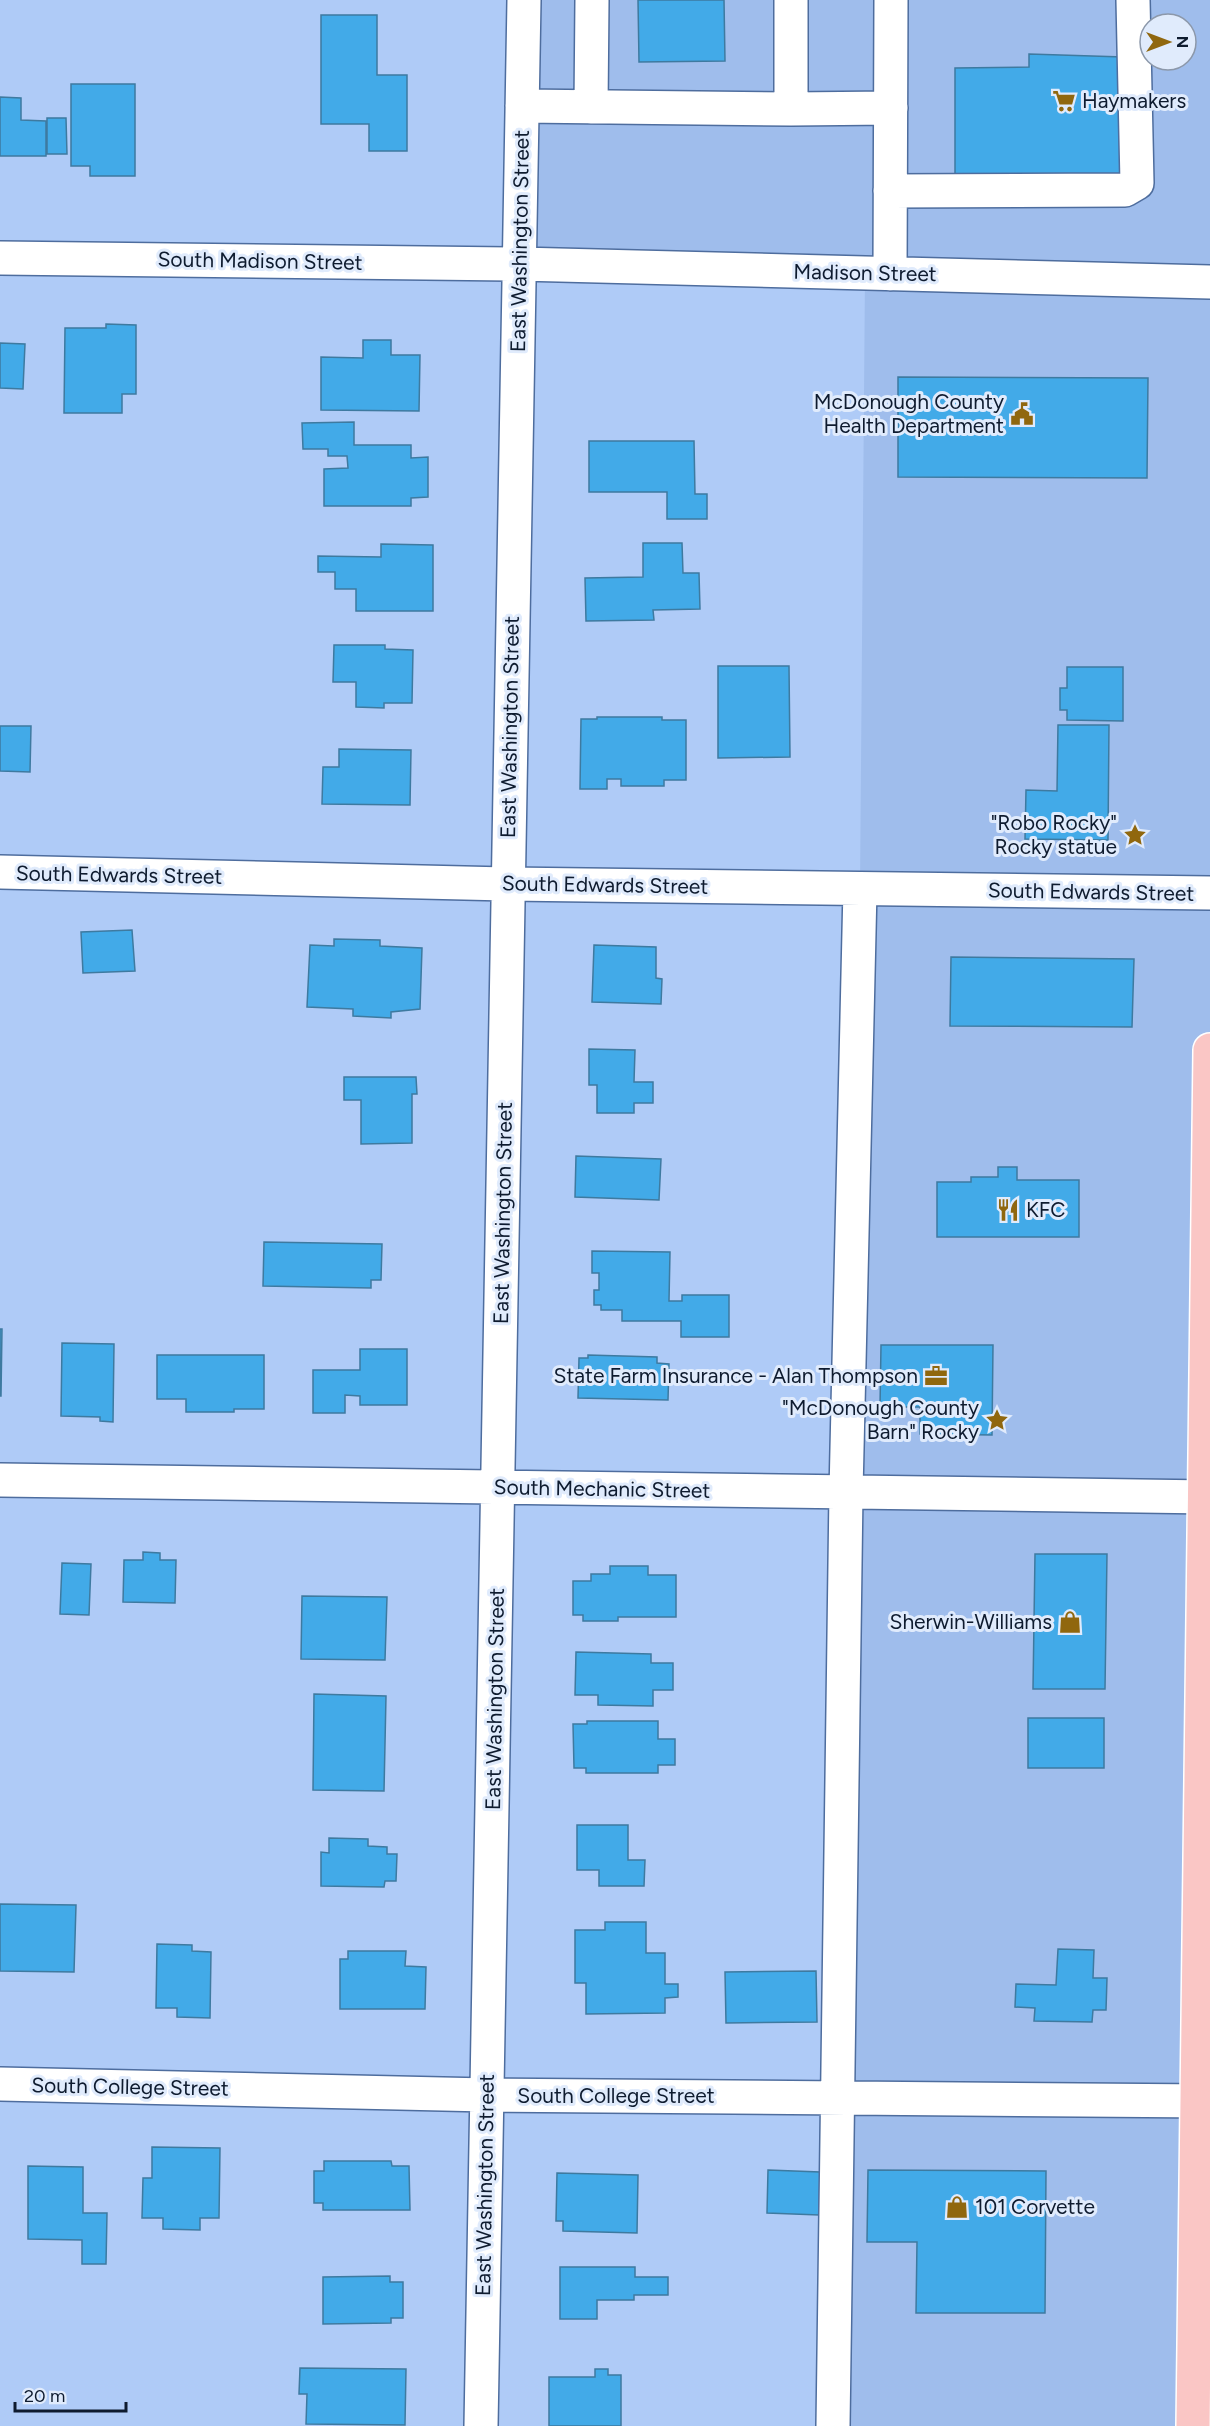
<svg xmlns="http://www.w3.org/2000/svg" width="1210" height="2426" font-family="Figtree,sans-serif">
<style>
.built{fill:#9fbdec;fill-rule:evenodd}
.building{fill:#42aae8;stroke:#3e7aa0;stroke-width:1.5}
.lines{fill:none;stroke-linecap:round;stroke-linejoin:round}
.minor-casing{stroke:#4e6d9e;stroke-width:36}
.highway-casing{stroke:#fff;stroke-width:36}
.minor{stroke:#fff;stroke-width:33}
.highway{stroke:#fac6c5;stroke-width:33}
.labels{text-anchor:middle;stroke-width:6;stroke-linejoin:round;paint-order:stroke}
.poi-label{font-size:21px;fill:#0e1b2f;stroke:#e0ebfc;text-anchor:end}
.street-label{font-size:21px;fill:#0e1b2f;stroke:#e0ebfc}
</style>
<rect width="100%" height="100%" fill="#afcbf7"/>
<path class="built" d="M 524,0 L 1210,0 L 1210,2426 L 833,2426 L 860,889 L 865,273 L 520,264 ZM 1150,24 L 1186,24 L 1186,60 L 1150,60 Z"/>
<path class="building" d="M 638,0 L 724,0 L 725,61 L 639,62 Z
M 321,15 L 377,15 L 377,75 L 407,75 L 407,151 L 369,151 L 369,124 L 321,124 Z
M 1029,54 L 1123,57 L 1124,177 L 955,176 L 955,68 L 1029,67 Z
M 71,84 L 135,84 L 135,176 L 90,176 L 90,166 L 71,166 Z
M 0,97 L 21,98 L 21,120 L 46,121 L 46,156 L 0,156 Z
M 47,118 L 66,118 L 67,154 L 47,154 Z
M 106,324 L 136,325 L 136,394 L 122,394 L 122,413 L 64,413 L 65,328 L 106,328 Z
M 363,340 L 391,340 L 391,355 L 420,355 L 419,411 L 321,410 L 321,357 L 363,358 Z
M 0,343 L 25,344 L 23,389 L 0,388 Z
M 898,377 L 1148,378 L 1147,478 L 898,477 Z
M 354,422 L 354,445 L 411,445 L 411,458 L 428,457 L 428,497 L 411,498 L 411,506 L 324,506 L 324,469 L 348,468 L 347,456 L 328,456 L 328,449 L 303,449 L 302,423 Z
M 589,441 L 694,441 L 695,494 L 707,494 L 707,519 L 667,519 L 667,492 L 589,492 Z
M 643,543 L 682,543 L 683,573 L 699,573 L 700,609 L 653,610 L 654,620 L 586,621 L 585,578 L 643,577 Z
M 381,544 L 433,545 L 433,611 L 356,611 L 356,589 L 335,589 L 335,572 L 318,572 L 318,556 L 381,557 Z
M 334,645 L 385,645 L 385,649 L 413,650 L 412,703 L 384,703 L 384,708 L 356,707 L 356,682 L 333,682 Z
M 718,666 L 789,666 L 790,757 L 718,758 Z
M 1067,667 L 1123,667 L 1123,721 L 1067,720 L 1067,710 L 1060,710 L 1060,688 L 1067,688 Z
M 597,717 L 662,717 L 662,720 L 686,720 L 686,780 L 664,780 L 664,786 L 621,786 L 621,779 L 607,779 L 607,789 L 580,789 L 581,719 L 597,719 Z
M 1058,725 L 1109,725 L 1108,840 L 1025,839 L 1026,790 L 1057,791 Z
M 0,726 L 31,726 L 30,772 L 0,771 Z
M 339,749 L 411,750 L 410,805 L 322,804 L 323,767 L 339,767 Z
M 132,930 L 135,971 L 83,973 L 81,932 Z
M 334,939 L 380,940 L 380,946 L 422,948 L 420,1009 L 391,1012 L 391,1018 L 353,1016 L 353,1009 L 307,1007 L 310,945 L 334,946 Z
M 594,945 L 656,947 L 656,978 L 662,979 L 661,1004 L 592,1002 Z
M 951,957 L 1134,959 L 1132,1027 L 950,1026 Z
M 589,1049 L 635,1050 L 634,1082 L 653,1082 L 653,1103 L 634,1103 L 634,1113 L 597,1113 L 597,1085 L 589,1085 Z
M 344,1077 L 416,1077 L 417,1094 L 412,1094 L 412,1143 L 361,1144 L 361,1100 L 344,1100 Z
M 576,1156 L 661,1159 L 659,1200 L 575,1197 Z
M 998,1167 L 1017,1167 L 1017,1180 L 1079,1180 L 1079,1237 L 937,1237 L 937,1182 L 971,1182 L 971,1177 L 998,1177 Z
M 264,1242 L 382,1244 L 381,1280 L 371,1280 L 371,1288 L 263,1286 Z
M 592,1251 L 670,1252 L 669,1301 L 682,1301 L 682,1295 L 729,1295 L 729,1337 L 681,1337 L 681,1321 L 622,1321 L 622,1310 L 601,1310 L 601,1305 L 594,1305 L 594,1290 L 599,1290 L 599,1273 L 592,1273 Z
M 0,1329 L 2,1329 L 1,1396 L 0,1396 Z
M 62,1343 L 114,1344 L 113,1422 L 100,1421 L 100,1417 L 61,1416 Z
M 881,1345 L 993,1345 L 992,1435 L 920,1434 L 920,1407 L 880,1407 Z
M 360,1349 L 407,1349 L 407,1405 L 360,1405 L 360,1396 L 345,1395 L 345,1413 L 313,1413 L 313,1370 L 360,1370 Z
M 157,1355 L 264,1355 L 264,1409 L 234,1409 L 234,1412 L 186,1412 L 186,1399 L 157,1399 Z
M 588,1355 L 657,1357 L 657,1363 L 669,1364 L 668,1400 L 578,1398 L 579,1358 L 588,1358 Z
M 143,1552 L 160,1553 L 160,1560 L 176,1560 L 175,1603 L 123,1602 L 124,1560 L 143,1560 Z
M 1035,1554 L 1107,1554 L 1105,1689 L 1033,1689 Z
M 62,1563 L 91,1564 L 89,1615 L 60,1614 Z
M 610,1566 L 648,1566 L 648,1575 L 676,1575 L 676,1617 L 618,1617 L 618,1621 L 583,1621 L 583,1615 L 573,1615 L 573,1581 L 591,1581 L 591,1574 L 610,1574 Z
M 302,1596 L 387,1597 L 385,1660 L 301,1659 Z
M 576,1652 L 651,1654 L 651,1663 L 673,1663 L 673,1690 L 653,1690 L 653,1706 L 598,1705 L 598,1695 L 575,1695 Z
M 314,1694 L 386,1696 L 384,1791 L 313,1790 Z
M 1028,1718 L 1104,1718 L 1104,1768 L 1028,1768 Z
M 587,1721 L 658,1721 L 658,1739 L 675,1739 L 675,1765 L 658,1765 L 658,1773 L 586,1773 L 586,1768 L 574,1768 L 573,1724 L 587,1724 Z
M 577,1825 L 628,1825 L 628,1860 L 645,1860 L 644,1886 L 599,1886 L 599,1870 L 577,1870 Z
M 329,1838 L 368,1839 L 368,1846 L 387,1847 L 387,1854 L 397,1854 L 396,1881 L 385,1881 L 384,1887 L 321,1886 L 321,1852 L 329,1853 Z
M 0,1904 L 76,1905 L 74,1972 L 0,1971 Z
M 605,1922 L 646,1922 L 646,1953 L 665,1953 L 665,1984 L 678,1984 L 678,1997 L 665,1998 L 665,2013 L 586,2014 L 586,1983 L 575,1983 L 575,1930 L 605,1930 Z
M 157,1944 L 192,1945 L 192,1951 L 211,1952 L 210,2018 L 177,2017 L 177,2008 L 156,2008 Z
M 1058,1949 L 1094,1950 L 1093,1978 L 1107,1978 L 1106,2010 L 1093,2010 L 1092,2022 L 1034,2021 L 1035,2008 L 1015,2007 L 1016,1984 L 1056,1985 Z
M 348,1951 L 406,1951 L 405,1966 L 426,1967 L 425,2009 L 340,2009 L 340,1959 L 348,1959 Z
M 816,1971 L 817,2022 L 726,2023 L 725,1972 Z
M 152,2147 L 220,2148 L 219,2218 L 200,2218 L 200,2230 L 163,2229 L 163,2218 L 142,2218 L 143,2178 L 152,2178 Z
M 324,2161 L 391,2161 L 392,2166 L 409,2166 L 410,2210 L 323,2210 L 323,2203 L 314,2203 L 314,2171 L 324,2171 Z
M 28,2166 L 83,2167 L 83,2213 L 107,2213 L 106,2264 L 82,2264 L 82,2240 L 28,2239 Z
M 768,2170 L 820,2172 L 819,2215 L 767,2213 Z
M 868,2170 L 1046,2171 L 1045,2313 L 916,2313 L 917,2242 L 867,2242 Z
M 557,2173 L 638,2175 L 637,2233 L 563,2231 L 563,2221 L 556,2221 Z
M 560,2267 L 635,2267 L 635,2277 L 668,2277 L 668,2295 L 634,2295 L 634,2300 L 597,2300 L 597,2319 L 560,2319 Z
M 390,2276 L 390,2282 L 403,2282 L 403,2318 L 391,2318 L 391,2323 L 323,2324 L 323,2277 Z
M 300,2368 L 406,2369 L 405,2425 L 306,2424 L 307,2394 L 299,2394 Z
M 595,2369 L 608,2369 L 608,2375 L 621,2375 L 621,2426 L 549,2426 L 549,2377 L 595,2377 Z"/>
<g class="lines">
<g class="minor-casing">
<path id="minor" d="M 791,0 L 791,109 L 891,108
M 522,106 L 791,109
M 591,107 L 592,0
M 890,191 L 1125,190 L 1137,183 L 1133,0
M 0,258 L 520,264 L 1210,282
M 890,274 L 891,0
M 0,872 L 506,884 L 1210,893
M 0,1480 L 1210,1497
M 0,2084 L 487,2095 L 1210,2101
M 481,2426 L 524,0
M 833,2426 L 846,1492 L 860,889"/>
</g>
<g class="highway-casing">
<path id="highway" d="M 1193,2426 L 1210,1050"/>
</g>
<use href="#minor" class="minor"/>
<use href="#highway" class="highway"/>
</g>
<defs>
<g id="supermarket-bare" transform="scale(1.8)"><path d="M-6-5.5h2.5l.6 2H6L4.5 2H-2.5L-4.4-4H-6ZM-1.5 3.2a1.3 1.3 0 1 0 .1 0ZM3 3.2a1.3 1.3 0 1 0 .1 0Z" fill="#90670e" stroke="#e0ebfc" stroke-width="2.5" paint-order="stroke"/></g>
<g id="civic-bare" transform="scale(1.8)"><path d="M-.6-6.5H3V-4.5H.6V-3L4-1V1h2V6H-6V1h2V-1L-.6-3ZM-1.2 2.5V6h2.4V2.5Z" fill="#90670e" stroke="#e0ebfc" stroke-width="2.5" paint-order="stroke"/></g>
<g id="sight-bare" transform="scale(1.8)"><path d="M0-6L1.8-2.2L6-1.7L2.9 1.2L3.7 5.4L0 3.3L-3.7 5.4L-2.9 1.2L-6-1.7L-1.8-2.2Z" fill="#90670e" stroke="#e0ebfc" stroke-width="2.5" paint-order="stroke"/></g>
<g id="restaurant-bare" transform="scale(1.8)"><path d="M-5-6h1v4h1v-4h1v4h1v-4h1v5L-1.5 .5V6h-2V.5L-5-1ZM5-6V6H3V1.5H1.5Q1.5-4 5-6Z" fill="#90670e" stroke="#e0ebfc" stroke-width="2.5" paint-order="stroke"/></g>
<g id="office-bare" transform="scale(1.8)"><path d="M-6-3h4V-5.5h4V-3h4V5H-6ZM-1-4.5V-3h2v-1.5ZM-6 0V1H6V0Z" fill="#90670e" stroke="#e0ebfc" stroke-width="2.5" paint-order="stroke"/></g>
<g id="shop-bare" transform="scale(1.8)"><path d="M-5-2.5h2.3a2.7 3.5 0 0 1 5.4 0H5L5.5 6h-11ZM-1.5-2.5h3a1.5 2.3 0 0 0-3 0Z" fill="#90670e" stroke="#e0ebfc" stroke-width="2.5" paint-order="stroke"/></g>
</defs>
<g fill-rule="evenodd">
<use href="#supermarket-bare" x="1064" y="101"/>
<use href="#civic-bare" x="1022" y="414"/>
<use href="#sight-bare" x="1135" y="835"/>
<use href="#restaurant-bare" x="1008" y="1210"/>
<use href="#office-bare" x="936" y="1376"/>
<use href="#sight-bare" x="997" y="1420"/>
<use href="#shop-bare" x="1070" y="1622"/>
<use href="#shop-bare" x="957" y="2207"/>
</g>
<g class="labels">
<g class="poi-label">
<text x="1082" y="108" text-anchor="start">Haymakers</text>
<text x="1004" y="409">McDonough County<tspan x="1004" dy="24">Health Department</tspan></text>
<text x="1117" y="830">"Robo Rocky"<tspan x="1117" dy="24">Rocky statue</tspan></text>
<text x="1026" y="1217" text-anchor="start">KFC</text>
<text x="918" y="1383">State Farm Insurance - Alan Thompson</text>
<text x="979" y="1415">"McDonough County<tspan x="979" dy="24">Barn" Rocky</tspan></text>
<text x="1052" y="1629">Sherwin-Williams</text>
<text x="975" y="2214" text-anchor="start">101 Corvette</text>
</g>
<g class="street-label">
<text transform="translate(520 241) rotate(-89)" y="7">East Washington Street</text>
<text transform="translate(260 261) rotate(1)" y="7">South Madison Street</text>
<text transform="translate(865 273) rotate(1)" y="7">Madison Street</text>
<text transform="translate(510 727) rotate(-89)" y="7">East Washington Street</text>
<text transform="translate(119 875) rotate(1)" y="7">South Edwards Street</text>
<text transform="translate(605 885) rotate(1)" y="7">South Edwards Street</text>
<text transform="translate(1091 892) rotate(1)" y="7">South Edwards Street</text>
<text transform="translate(503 1213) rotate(-89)" y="7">East Washington Street</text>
<text transform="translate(602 1489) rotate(1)" y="7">South Mechanic Street</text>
<text transform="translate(495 1699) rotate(-89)" y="7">East Washington Street</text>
<text transform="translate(130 2087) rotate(1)" y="7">South College Street</text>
<text x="616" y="2103">South College Street</text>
<text transform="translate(485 2185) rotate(-89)" y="7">East Washington Street</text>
</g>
</g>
<g transform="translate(1168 42) rotate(90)"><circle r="28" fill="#e0ebfc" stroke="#8c98aa" stroke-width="1.5"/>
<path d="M0-4.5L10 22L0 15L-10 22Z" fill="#90670e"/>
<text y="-9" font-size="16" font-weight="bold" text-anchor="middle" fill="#0e1b2f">N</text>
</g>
<path d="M15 2402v9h111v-9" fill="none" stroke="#0e1b2f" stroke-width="3"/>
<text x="24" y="2402" font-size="18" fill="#0e1b2f" stroke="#e0ebfc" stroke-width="4.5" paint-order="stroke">20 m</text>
</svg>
